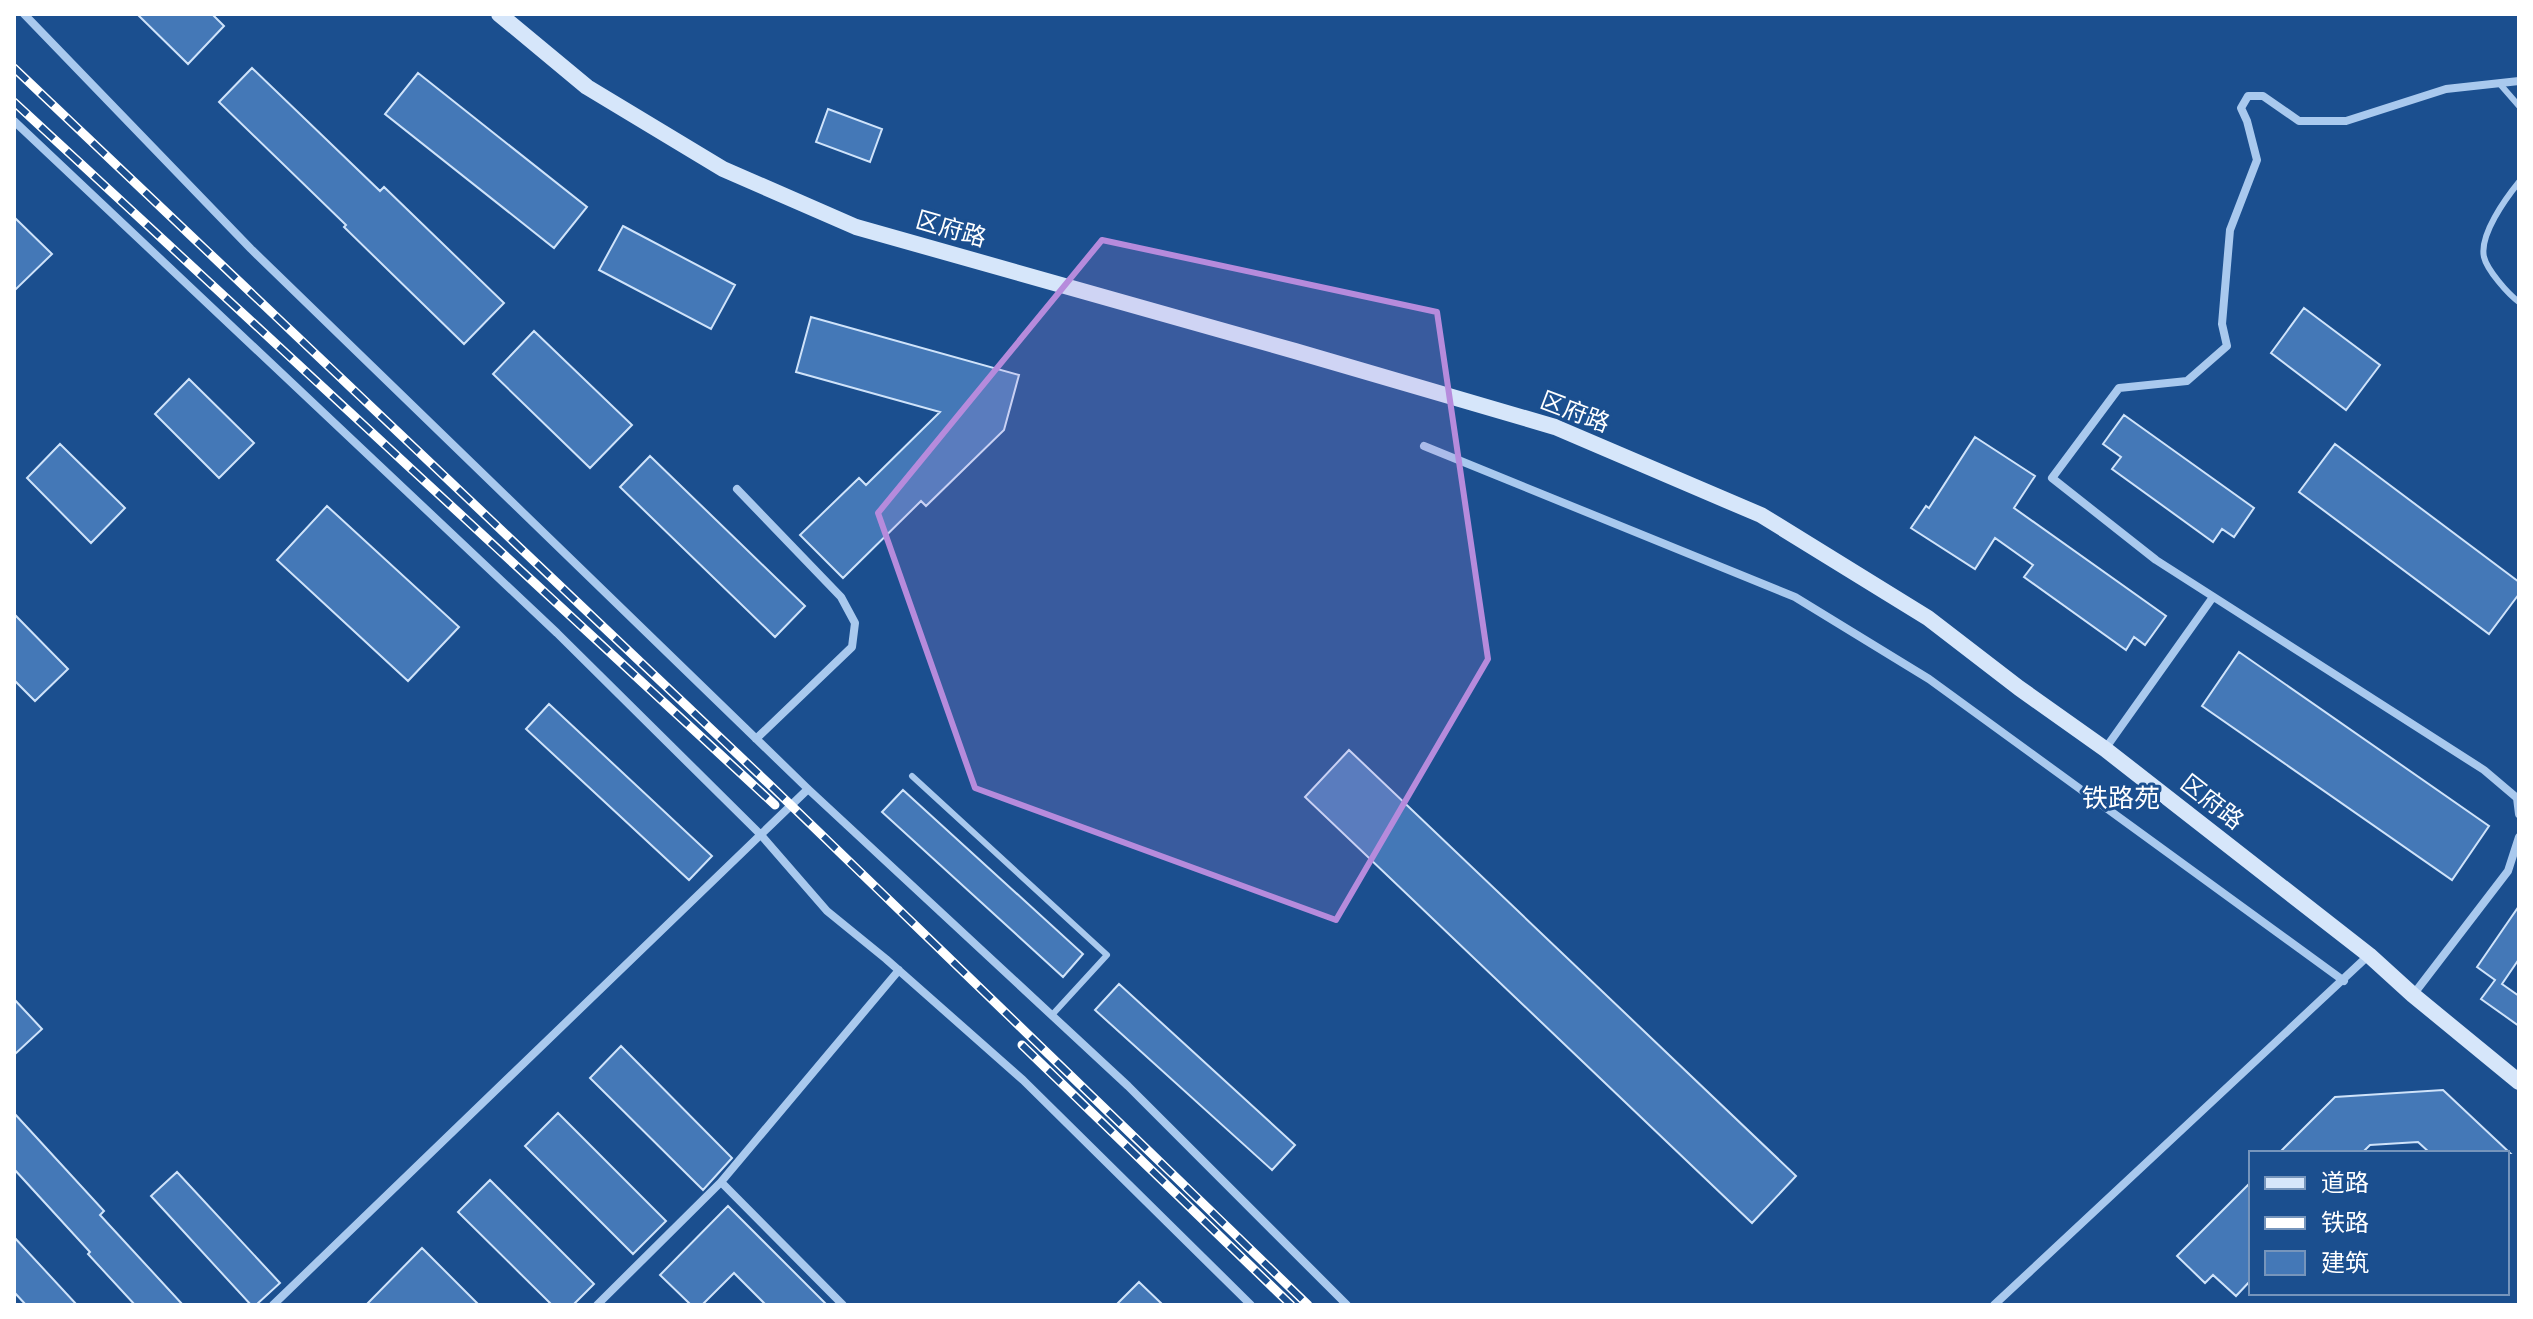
<svg xmlns="http://www.w3.org/2000/svg" width="2533" height="1319" font-family="Mulish,'Noto Sans SC',sans-serif">
<style>
.building{fill:#4478b7;stroke:#cfe3fa;stroke-width:2}
.lines{fill:none;stroke-linecap:round;stroke-linejoin:round}
.lane{stroke:#a9c9ee;stroke-width:6}
.street{stroke:#a9c9ee;stroke-width:8}
.secondary{stroke:#d6e6fa;stroke-width:16}
.rail-casing{stroke:#fff;stroke-width:9}
.rail{stroke:#1b4f8f;stroke-width:6;stroke-dasharray:18;stroke-linecap:butt}
.marked{fill:#b68bdc;fill-opacity:0.2;stroke:#b68bdc;stroke-width:6;stroke-linejoin:round}
.labels{text-anchor:middle;stroke-width:6;stroke-linejoin:round;paint-order:stroke}
.street-label{font-size:24px;fill:#fff;stroke:#1b4f8f}
.neighbourhood-label{font-size:26px;fill:#fff;stroke:#1b4f8f}
</style>
<rect width="100%" height="100%" fill="#1b4f8f"/>
<path class="building" d="M 137,14 L 212,14 L 224,26 L 188,64 Z
M 252,68 L 380,191 L 384,187 L 504,303 L 464,344 L 344,227 L 346,225 L 219,102 Z
M 418,73 L 587,207 L 554,248 L 385,114 Z
M 828,109 L 882,129 L 870,162 L 816,142 Z
M 14,217 L 52,254 L 14,291 Z
M 623,226 L 735,285 L 711,329 L 599,270 Z
M 2304,308 L 2380,365 L 2346,410 L 2271,353 Z
M 811,317 L 1019,375 L 1004,430 L 926,506 L 921,501 L 843,578 L 800,535 L 859,478 L 866,485 L 940,412 L 796,372 Z
M 534,331 L 632,425 L 590,468 L 493,374 Z
M 189,379 L 254,443 L 219,478 L 155,414 Z
M 2124,415 L 2254,508 L 2234,537 L 2222,529 L 2213,542 L 2112,469 L 2121,457 L 2103,444 Z
M 1975,437 L 2035,476 L 2014,508 L 2166,616 L 2145,645 L 2134,637 L 2126,650 L 2024,577 L 2033,565 L 1995,538 L 1975,569 L 1911,528 L 1926,506 L 1929,508 Z
M 60,444 L 125,508 L 91,543 L 27,478 Z
M 2335,444 L 2519,582 L 2519,594 L 2489,634 L 2299,492 Z
M 650,456 L 805,606 L 775,637 L 620,487 Z
M 327,506 L 459,627 L 408,681 L 277,560 Z
M 14,614 L 68,669 L 35,701 L 14,680 Z
M 2239,652 L 2489,826 L 2452,880 L 2202,706 Z
M 549,704 L 712,856 L 689,880 L 526,729 Z
M 1349,750 L 1796,1176 L 1752,1223 L 1305,797 Z
M 903,790 L 1083,954 L 1063,977 L 882,812 Z
M 2519,906 L 2519,959 L 2502,984 L 2519,996 L 2519,1026 L 2481,999 L 2495,980 L 2477,967 Z
M 1119,984 L 1295,1145 L 1272,1170 L 1095,1010 Z
M 14,999 L 42,1029 L 14,1055 Z
M 621,1046 L 732,1158 L 703,1190 L 590,1078 Z
M 2443,1090 L 2510,1153 L 2430,1153 L 2418,1142 L 2370,1145 L 2362,1153 L 2279,1153 L 2335,1097 Z
M 14,1113 L 104,1211 L 100,1215 L 183,1305 L 135,1305 L 88,1254 L 90,1252 L 14,1169 Z
M 558,1113 L 666,1221 L 633,1254 L 525,1146 Z
M 177,1172 L 280,1283 L 256,1305 L 251,1305 L 151,1196 Z
M 490,1180 L 594,1284 L 573,1305 L 552,1305 L 458,1212 Z
M 2251,1182 L 2251,1280 L 2236,1296 L 2213,1275 L 2205,1283 L 2177,1256 Z
M 728,1206 L 827,1305 L 766,1305 L 734,1273 L 702,1305 L 691,1305 L 660,1275 Z
M 14,1237 L 77,1305 L 26,1305 L 14,1292 Z
M 422,1248 L 479,1305 L 366,1305 Z
M 1139,1282 L 1163,1305 L 1116,1305 Z"/>
<g class="lines">
<path class="lane" d="M 2499,83 L 2519,106
M 2519,182 C 2506,198 2479,235 2484,257 C 2487,270 2508,294 2519,302
M 912,776 L 1107,955 L 1052,1015"/>
<path class="street" d="M 24,14 L 251,249 L 808,789 L 1128,1086 L 1347,1305
M 2519,81 L 2446,89 L 2346,121 L 2299,121 L 2263,96 L 2248,96 L 2241,108 L 2247,121 L 2257,160 L 2230,230 L 2222,324 L 2227,346 L 2187,381 L 2119,388 L 2052,478 L 2156,560 L 2484,770 L 2517,798 L 2519,814
M 14,121 L 557,633 L 761,835 L 827,911 L 886,959 L 1023,1080 L 1251,1305
M 1424,446 L 1795,597 L 1929,679 L 2344,981
M 737,489 L 841,597 L 855,623 L 852,647 L 756,739
M 2105,749 L 2213,597
M 2413,995 L 2508,871 L 2519,837
M 721,1182 L 843,1305
M 273,1305 L 808,789
M 597,1305 L 721,1182 L 899,970
M 1994,1305 L 2369,955"/>
<path class="secondary" d="M 499,14 L 587,87 L 723,169 L 856,227 L 1295,351 L 1555,427 L 1761,515 L 1928,618 L 2019,688 L 2105,749 L 2369,955 L 2413,995 L 2519,1082"/>
<g class="rail-casing">
<path id="rail" d="M 14,68 L 769,784 L 1308,1305
M 14,102 L 775,805
M 1022,1045 L 1291,1305"/>
</g>
<use href="#rail" class="rail"/>
</g>
<path class="marked" d="M 1102,240 L 1437,312 L 1488,659 L 1336,920 L 975,788 L 878,513 Z"/>
<g class="labels">
<g class="street-label">
<text transform="translate(951 229) rotate(16)" y="8">区府路</text>
<text transform="translate(1575 412) rotate(21)" y="8">区府路</text>
<text transform="translate(2212 802) rotate(38)" y="8">区府路</text>
</g>
<g class="neighbourhood-label">
<text x="2121" y="807">铁路苑</text>
</g>
</g>
<rect width="2533" height="1319" fill="none" stroke="#ffffff" stroke-width="32"/>
<rect x="2249" y="1151" width="260" height="144" fill="#1b4f8f" stroke="#7695bc" stroke-width="2"/>
<rect x="2265" y="1177" width="40" height="12" fill="#d6e6fa" stroke="#7695bc" stroke-width="2"/>
<text x="2321" y="1191" font-size="24" fill="#ffffff">道路</text>
<rect x="2265" y="1217" width="40" height="12" fill="#ffffff" stroke="#7695bc" stroke-width="2"/>
<text x="2321" y="1231" font-size="24" fill="#ffffff">铁路</text>
<rect x="2265" y="1251" width="40" height="24" fill="#4478b7" stroke="#7695bc" stroke-width="2"/>
<text x="2321" y="1271" font-size="24" fill="#ffffff">建筑</text>
</svg>
